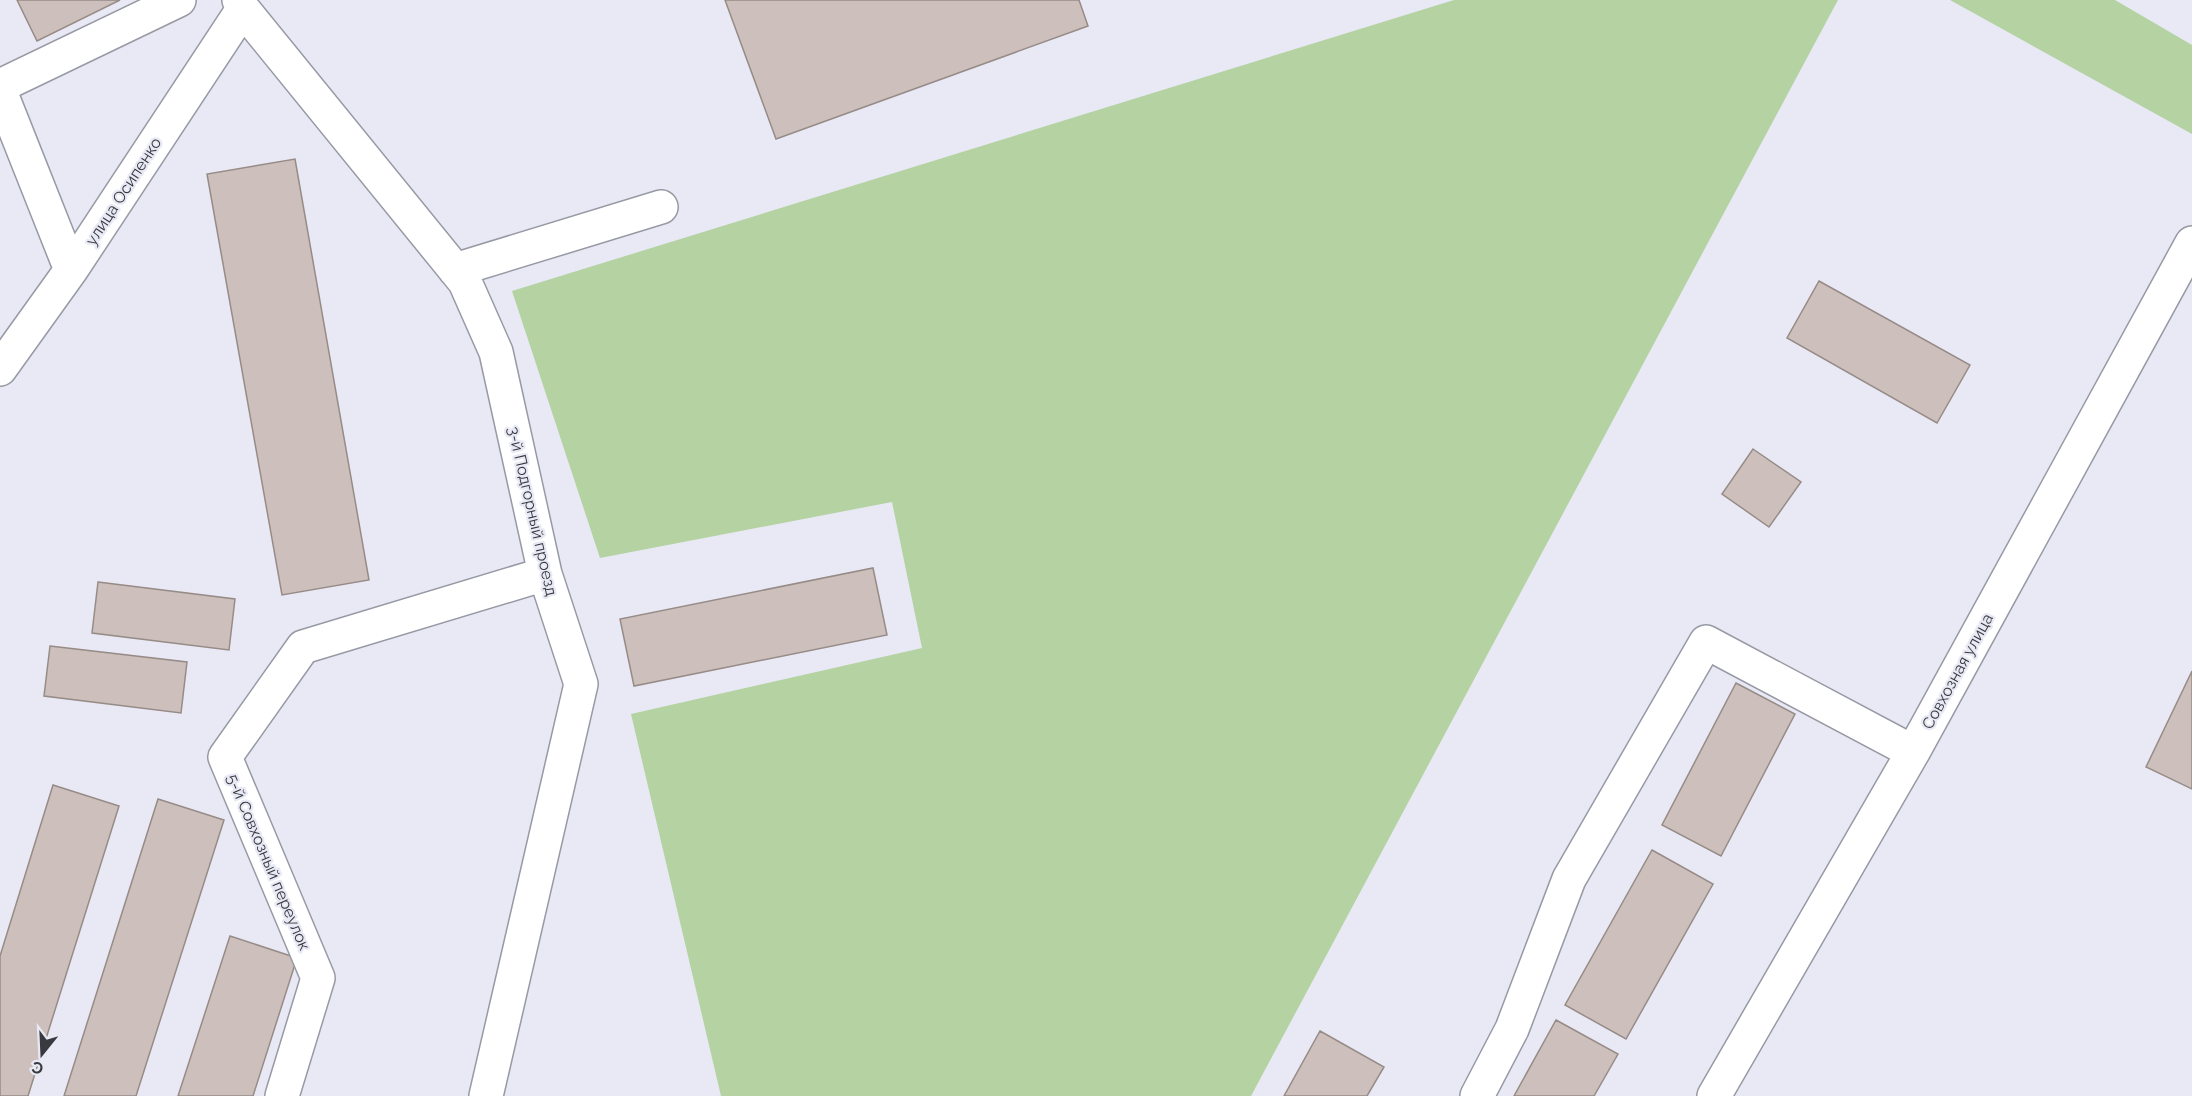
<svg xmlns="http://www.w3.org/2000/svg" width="2192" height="1096" font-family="Raleway,sans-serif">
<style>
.green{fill:#b4d2a2}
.building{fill:#cdc0bc;stroke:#978b87;stroke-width:1.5}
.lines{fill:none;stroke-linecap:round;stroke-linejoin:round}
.minor-casing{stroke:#9799a4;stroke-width:36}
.minor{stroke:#fff;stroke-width:33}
.labels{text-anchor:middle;stroke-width:4.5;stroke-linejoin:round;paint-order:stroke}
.street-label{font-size:16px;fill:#393a3f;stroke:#e8e9f5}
</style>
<rect width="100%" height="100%" fill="#e8e9f5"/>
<path class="green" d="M 1454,0 L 1838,0 L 1251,1096 L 721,1096 L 631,714 L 922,648 L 892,502 L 600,558 L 512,291 Z
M 1950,0 L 2115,0 L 2192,45 L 2192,134 Z"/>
<path class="building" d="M 17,0 L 120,0 L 37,41 Z
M 725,0 L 1079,0 L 1088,26 L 776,139 Z
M 295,159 L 369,580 L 282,595 L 207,174 Z
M 1819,281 L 1970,365 L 1937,423 L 1787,338 Z
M 1753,449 L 1801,482 L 1769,527 L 1722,494 Z
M 873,568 L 887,635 L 634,686 L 620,619 Z
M 98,582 L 235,599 L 229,650 L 92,633 Z
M 50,646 L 187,662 L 181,713 L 44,696 Z
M 2192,671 L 2192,789 L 2146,767 Z
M 1736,683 L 1795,714 L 1721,856 L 1662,825 Z
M 53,785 L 119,806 L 28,1096 L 0,1096 L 0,956 Z
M 158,799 L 224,820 L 136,1096 L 64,1096 Z
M 1652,850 L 1713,884 L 1626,1039 L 1565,1005 Z
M 230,936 L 297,958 L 253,1096 L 178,1096 Z
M 1556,1020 L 1618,1054 L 1594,1096 L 1514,1096 Z
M 1320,1031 L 1384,1067 L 1367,1096 L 1284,1096 Z"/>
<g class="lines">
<g class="minor-casing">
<path id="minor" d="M 239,0 L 243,9 L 465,282 L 496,352 L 545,574 L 581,684 L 486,1096
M 0,86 L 179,0
M 0,91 L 71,270
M 455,270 L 661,207
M 0,369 L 71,270 L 243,9
M 282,1096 L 318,978 L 225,757 L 303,647 L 545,574
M 1477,1096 L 1512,1029 L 1569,879 L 1706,642 L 1913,752
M 1714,1096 L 1913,752 L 2192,243"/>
</g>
<use href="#minor" class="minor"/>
</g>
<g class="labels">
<g class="street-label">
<text transform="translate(123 191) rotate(-57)" y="6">улица Осипенко</text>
<text transform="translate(533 511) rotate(77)" y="6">3-й Подгорный проезд</text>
<text transform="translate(1957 671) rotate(-61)" y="6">Совхозная улица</text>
<text transform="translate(269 862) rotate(67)" y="6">5-й Совхозный переулок</text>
</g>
</g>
<g transform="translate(42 1054) rotate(198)" stroke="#e8e9f5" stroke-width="4.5" paint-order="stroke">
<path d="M0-4.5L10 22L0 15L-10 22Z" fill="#393a3f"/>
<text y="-9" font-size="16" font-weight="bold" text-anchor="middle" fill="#393a3f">С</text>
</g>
</svg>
